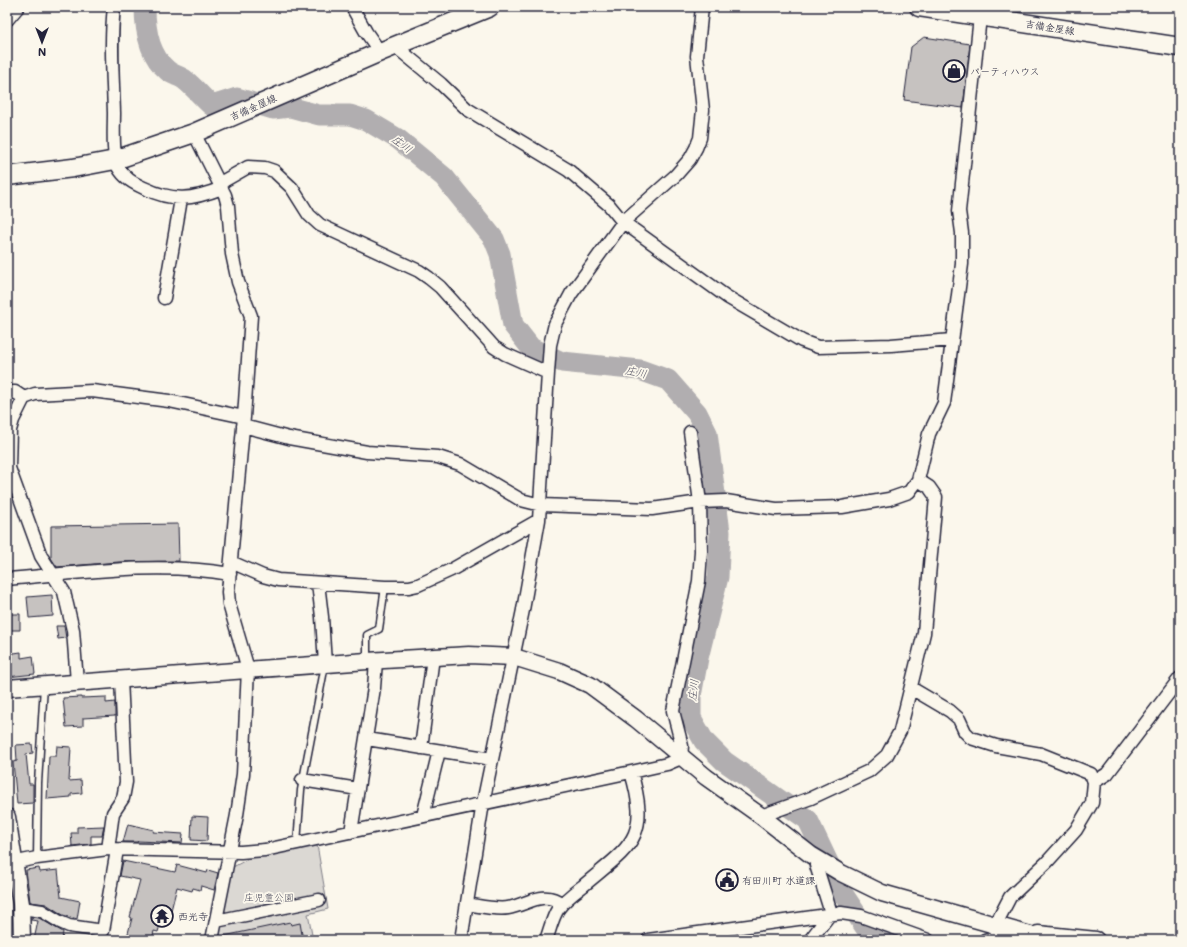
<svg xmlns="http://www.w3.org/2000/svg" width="1187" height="947" font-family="Mali,'Klee One',sans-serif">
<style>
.green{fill:#dbd8d3;stroke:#7e7d87}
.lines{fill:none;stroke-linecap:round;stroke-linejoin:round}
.river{stroke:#b1aeb0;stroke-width:21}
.building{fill:#c6c2c0;stroke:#22223b}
.lane-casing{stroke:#22223b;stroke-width:9}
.street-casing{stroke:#22223b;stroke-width:15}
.secondary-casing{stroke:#22223b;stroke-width:19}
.primary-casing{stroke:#22223b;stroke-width:21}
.lane{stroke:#fbf7ec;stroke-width:6}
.street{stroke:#fbf7ec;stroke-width:12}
.secondary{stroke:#fbf7ec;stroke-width:16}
.primary{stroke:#fbf7ec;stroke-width:18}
.labels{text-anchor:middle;stroke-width:3.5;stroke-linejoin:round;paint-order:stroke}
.street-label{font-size:10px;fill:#22223b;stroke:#fbf7ec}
.poi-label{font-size:10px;fill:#22223b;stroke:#fbf7ec;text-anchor:start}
.park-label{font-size:10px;fill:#505061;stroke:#fbf7ec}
.water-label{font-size:11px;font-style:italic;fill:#545364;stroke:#fbf7ec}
</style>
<rect width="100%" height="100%" fill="#fbf7ec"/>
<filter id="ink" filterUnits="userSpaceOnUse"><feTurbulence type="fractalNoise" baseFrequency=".025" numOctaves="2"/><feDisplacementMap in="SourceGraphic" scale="8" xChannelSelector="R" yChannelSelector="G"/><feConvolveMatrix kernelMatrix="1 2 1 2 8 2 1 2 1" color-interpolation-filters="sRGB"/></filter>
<g filter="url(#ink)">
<path class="green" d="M 317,845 L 328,909 L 308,914 L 313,940 L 218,940 L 233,867 L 250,858 Z"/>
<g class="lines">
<path class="river" d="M 145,7 C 145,28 149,55 167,70 C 172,75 180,76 185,80 C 195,88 203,98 212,106 L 237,98 L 273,109 L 290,107 L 319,115 L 350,115 L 366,120 L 398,139 L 444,177 L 494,239 L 500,254 L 513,325 L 531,348 L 562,362 L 640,370 L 668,380 L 697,413 L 707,433 L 720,532 L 718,577 L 698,658 L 691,696 L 691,718 L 704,741 L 724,761 L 808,820 L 843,894 L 867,930 L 883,940"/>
</g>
<path class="building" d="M 924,37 L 970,44 L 963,108 L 904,100 L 911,47 Z
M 178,524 L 179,561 L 119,562 L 57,567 L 51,558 L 51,526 Z
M 52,595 L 53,616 L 29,618 L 27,597 Z
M 7,614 L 20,614 L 20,630 L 7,630 Z
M 56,626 L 64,626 L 66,638 L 58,639 Z
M 21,652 L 21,658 L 33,656 L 35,674 L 7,677 L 7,654 Z
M 81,697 L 81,698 L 106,697 L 106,703 L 115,702 L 115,716 L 83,718 L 83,726 L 66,727 L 63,698 Z
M 32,744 L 33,753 L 26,754 L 29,784 L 33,784 L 33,803 L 17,804 L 13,762 L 17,761 L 16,745 Z
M 57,746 L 71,747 L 69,781 L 81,780 L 82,793 L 71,794 L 71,797 L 47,799 L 49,756 L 56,756 Z
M 192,816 L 208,817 L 207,841 L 191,840 Z
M 128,824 L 154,830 L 153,832 L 183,834 L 182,843 L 138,841 L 137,842 L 123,842 Z
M 104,826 L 102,836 L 91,836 L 91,844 L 72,846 L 71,833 L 77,833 L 77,827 Z
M 123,861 L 175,872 L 177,865 L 207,873 L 208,870 L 218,873 L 214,890 L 201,886 L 200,890 L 193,888 L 192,891 L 177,887 L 169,918 L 166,917 L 163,926 L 160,925 L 158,932 L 154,931 L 152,940 L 136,940 L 127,937 L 132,918 L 130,917 L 140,880 L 120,876 Z
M 39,868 L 40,872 L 58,870 L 61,897 L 80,901 L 77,919 L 63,915 L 46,904 L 30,902 L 26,870 Z
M 32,917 L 39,918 L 63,932 L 62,940 L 34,940 L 38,921 L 31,920 Z
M 290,922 L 291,925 L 300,923 L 303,940 L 224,940 L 224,936 Z"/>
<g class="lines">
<g class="lane-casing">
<path id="lane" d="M 367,660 L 367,635 L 379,629 L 385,587
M 297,843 L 301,790 L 325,665
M 37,858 L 38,783 L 44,686"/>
</g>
<g class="street-casing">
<path id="street" d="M 114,7 C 110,42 113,78 114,113 C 114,127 112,155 118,167 C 124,178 133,183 144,188 C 173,202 192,200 222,188
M 352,7 L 366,32 L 380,52
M 7,20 L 18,7
M 395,46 L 441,84 L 467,109 L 568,170 L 609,205 L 623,222 L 727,297 L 802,341 L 818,347 L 891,345 L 952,340
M 194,133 L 225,195 L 228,206 L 232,254 L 238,282 L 251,316 L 244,417 L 228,592 L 229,604 L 248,669 L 243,774 L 237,815 L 212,940
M 220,183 L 248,167 L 265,168 L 274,171 L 292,188 L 309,215 L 320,225 L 419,271 L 429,278 L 440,287 L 494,347 L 505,354 L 548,373
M 164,298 L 181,199
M 7,392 L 15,392 L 24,398
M 243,426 L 289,438 L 367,452 L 438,457 L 460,464 L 521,500 L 541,505 L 652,509 L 700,502 L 726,501 L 776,509 L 842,507 L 889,499 L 909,492 L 918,480 L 929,434 L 944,403 L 962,264 L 962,233 L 959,211 L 980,17
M 231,562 L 263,576 L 278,580 L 385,587 L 409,587 L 418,585 L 451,570 L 539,520
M 7,579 C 79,573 159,561 230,574
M 318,583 L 322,617 L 325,664
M 77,682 L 73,630 L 64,592 L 41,556 L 9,468 L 10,430 L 13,420 L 24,398 L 35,394 L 92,391 L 169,401 L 244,417
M 911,688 L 950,711 L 959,719 L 965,732 L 971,738 L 996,746 L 1041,754 L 1091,774 L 1094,782
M 367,739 L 492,759
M 421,748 L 433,657
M 302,780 L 358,789
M 423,816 L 439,751
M 761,816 L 811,798 L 869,771 L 887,755 L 900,731 L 924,633 L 936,497 L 929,487 L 918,480
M 351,832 L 374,688 L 376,661
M 108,849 L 241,852 L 265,850 L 631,772 L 667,764 L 681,758 L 682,746 L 673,711 L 699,581 L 701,551 L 700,502 L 690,432
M 7,864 L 37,858 L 108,849 L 113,813 L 123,798 L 126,782 L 121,679
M 467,904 C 480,906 495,910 508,908 C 527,905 544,889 562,904
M 22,908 L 42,911 L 60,922 L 69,926 L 103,931 L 117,850
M 216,921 L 319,900
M 996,924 L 1010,897 L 1047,862 L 1076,830 L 1092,803 L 1094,782 L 1107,774 L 1180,678
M 461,940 L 483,803 L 523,610 L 539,520 L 548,373 L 550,345 L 555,324 L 571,294 L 623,222 L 676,175 L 690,159 L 696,148 L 700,138 L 703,110 L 697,56 L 702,7
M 546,940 C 550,930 552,918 558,909 C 564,900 575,892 583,886 C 630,846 651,839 631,772
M 648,940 L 841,913 L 861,916 L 928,940
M 810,940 L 831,913 L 816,865 L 817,858
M 985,940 L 1019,934"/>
</g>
<g class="secondary-casing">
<path id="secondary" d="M 7,688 L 367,661 L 469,655 L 514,657 L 559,671 L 590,685 L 636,719 L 706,777 L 761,816 L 811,855 L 841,873 L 882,893 L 1048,940
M 7,817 L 21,904 L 22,940
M 1038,934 L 1096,940"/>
</g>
<g class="primary-casing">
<path id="primary" d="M 919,7 L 1180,47
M 7,176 L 73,168 L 115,160 L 194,133 L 380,52 L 490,7"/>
</g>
<use href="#lane" class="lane"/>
<use href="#street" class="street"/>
<use href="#secondary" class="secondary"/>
<use href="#primary" class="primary"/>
</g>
</g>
<defs>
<g id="shop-ring" transform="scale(1.15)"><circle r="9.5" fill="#fbf7ec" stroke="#22223b" stroke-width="1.5"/><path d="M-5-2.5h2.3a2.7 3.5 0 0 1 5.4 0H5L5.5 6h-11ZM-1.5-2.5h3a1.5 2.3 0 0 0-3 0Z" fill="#22223b"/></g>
<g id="civic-ring" transform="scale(1.15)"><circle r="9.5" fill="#fbf7ec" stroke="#22223b" stroke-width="1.5"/><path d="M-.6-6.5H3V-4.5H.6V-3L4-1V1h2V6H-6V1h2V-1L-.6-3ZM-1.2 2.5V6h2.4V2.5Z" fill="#22223b"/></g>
<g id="temple-ring" transform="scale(1.15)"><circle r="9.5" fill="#fbf7ec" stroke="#22223b" stroke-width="1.5"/><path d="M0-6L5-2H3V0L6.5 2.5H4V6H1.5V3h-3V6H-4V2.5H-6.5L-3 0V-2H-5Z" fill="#22223b"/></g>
</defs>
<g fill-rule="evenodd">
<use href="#shop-ring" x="954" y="71"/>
<use href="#civic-ring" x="727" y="880"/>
<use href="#temple-ring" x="162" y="916"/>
</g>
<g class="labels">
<g class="street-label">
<text transform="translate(1050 27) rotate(9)" y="4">吉備金屋線</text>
<text transform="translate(253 107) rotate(-24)" y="4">吉備金屋線</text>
</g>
<g class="poi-label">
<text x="970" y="75">パーティハウス</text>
<text x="742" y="884">有田川町 水道課</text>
<text x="178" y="920">西光寺</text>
</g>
<g class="park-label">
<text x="269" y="901">庄児童公園</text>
</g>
<g class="water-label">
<text transform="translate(402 144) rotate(36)" y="4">庄川</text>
<text transform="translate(636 372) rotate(11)" y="4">庄川</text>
<text transform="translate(693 690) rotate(-83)" y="4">庄川</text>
</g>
</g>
<rect width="1187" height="947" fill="none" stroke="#fbf7ec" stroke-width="24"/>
<rect x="12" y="12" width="1163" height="923" fill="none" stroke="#22223b" stroke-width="1.5" filter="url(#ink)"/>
<g transform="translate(42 42) rotate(180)" stroke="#fbf7ec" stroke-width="3" paint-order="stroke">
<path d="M0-3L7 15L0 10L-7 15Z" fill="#22223b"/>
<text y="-6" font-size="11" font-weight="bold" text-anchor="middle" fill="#22223b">N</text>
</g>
</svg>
